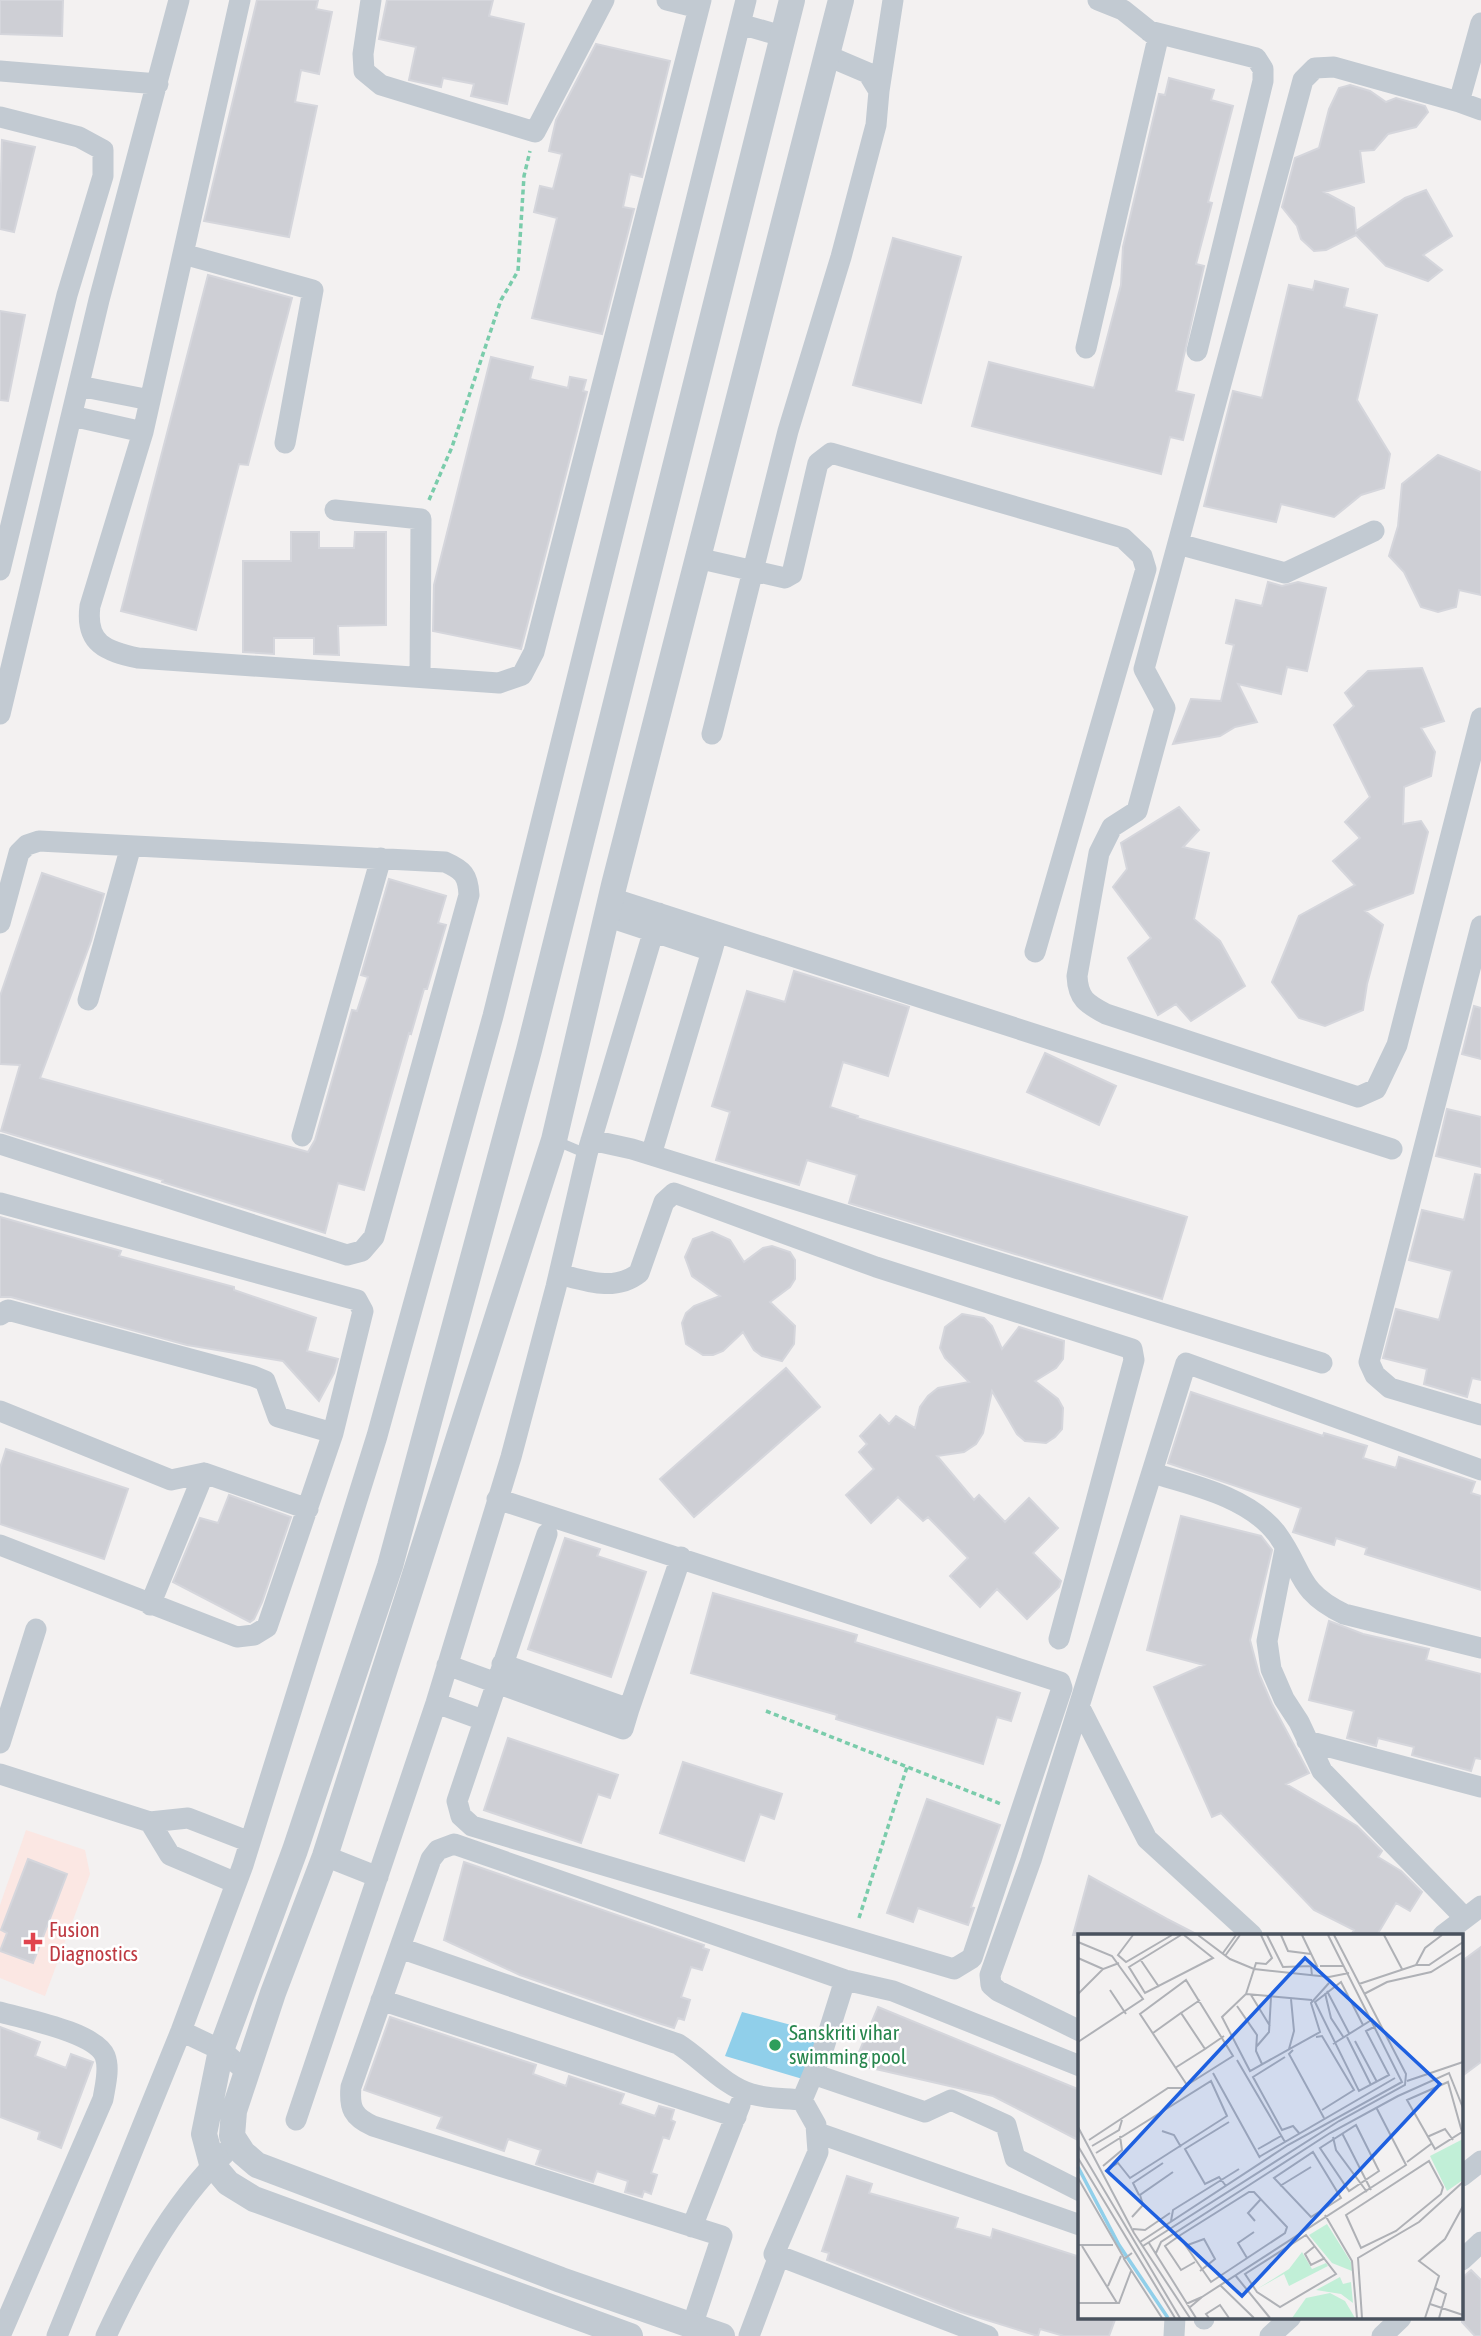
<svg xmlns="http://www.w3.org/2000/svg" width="1481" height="2336" font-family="'Asap Condensed',sans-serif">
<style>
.medical{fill:#fbe7e3}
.water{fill:#90cfea}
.building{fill:#cecfd5;stroke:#d5d6dc;stroke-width:2}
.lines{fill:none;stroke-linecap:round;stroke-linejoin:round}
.path{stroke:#7accab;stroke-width:3.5;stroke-dasharray:5 3.5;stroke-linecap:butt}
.service{stroke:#c2cad2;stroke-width:10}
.minor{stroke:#c2cad2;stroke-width:21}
.tertiary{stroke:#c2cad2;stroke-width:26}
.health-dot{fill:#e0444e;stroke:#fff;stroke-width:2.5}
.leisure-dot{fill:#2e9e5b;stroke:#fff;stroke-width:2.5}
.labels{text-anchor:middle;stroke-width:5;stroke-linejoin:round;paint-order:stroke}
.health-label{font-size:21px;fill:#be3a42;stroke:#fff;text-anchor:start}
.leisure-label{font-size:21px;fill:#27864d;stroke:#fff;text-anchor:start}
.inset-river{fill:none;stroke:#90cfea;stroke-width:3.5}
.inset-road{fill:none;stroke:#afb1b6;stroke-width:2}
.view{fill:#1e60e0;fill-opacity:0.15;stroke:#1e60e0;stroke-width:3.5}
.inset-edge{fill:none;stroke:#49525e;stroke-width:3.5}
</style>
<rect width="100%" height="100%" fill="#f3f1f1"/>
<path class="medical" d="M 26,1830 L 85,1850 L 90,1874 L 45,1996 L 0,1978 L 0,1905 Z"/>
<path class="water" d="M 742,2012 L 825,2034 L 806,2080 L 725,2056 Z"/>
<path class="building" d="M 0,0 L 63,0 L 62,36 L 0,34 Z
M 257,0 L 318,0 L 316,9 L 332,12 L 319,74 L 301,70 L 295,102 L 317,106 L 289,237 L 204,221 Z
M 387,0 L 493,0 L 489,16 L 524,24 L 507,104 L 471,96 L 474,84 L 443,78 L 441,87 L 409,80 L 416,47 L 379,39 Z
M 596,44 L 670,61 L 642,177 L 630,174 L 623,207 L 634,209 L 602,334 L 532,318 L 557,218 L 534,212 L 540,186 L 553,189 L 562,154 L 549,151 L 556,120 Z
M 1169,78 L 1214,90 L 1211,100 L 1233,106 L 1208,202 L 1212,203 L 1196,264 L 1204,266 L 1176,391 L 1194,395 L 1183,440 L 1170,437 L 1161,474 L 972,426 L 989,362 L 1094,388 L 1121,285 L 1123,247 L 1159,94 L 1165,95 Z
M 1350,85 L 1370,91 L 1386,102 L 1396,98 L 1425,106 L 1428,112 L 1416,127 L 1388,134 L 1374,150 L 1360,151 L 1364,182 L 1324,192 L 1354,208 L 1356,231 L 1405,198 L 1426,190 L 1452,236 L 1423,255 L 1442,270 L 1428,281 L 1386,266 L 1356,235 L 1326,250 L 1314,251 L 1301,239 L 1297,226 L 1282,207 L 1295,158 L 1319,148 L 1329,109 L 1339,88 Z
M 2,140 L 35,147 L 14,232 L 0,229 Z
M 893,238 L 961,257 L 921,403 L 853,385 Z
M 208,275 L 292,298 L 248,465 L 239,464 L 196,630 L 121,611 Z
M 1315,281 L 1348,289 L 1344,307 L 1377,315 L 1357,400 L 1390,454 L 1384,488 L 1361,495 L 1334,517 L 1281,504 L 1276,522 L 1204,506 L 1233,391 L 1262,398 L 1289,285 L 1313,290 Z
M 0,311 L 25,315 L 8,401 L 0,400 Z
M 491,357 L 533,367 L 530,379 L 568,388 L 570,377 L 586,380 L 583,391 L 587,392 L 521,649 L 433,631 L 434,585 Z
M 1438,455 L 1481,472 L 1481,595 L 1459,590 L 1456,607 L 1438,612 L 1421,607 L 1404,572 L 1389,556 L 1398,526 L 1402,484 Z
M 291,532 L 319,532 L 319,548 L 354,548 L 355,532 L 386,532 L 386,625 L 338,626 L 339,655 L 314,654 L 314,638 L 274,638 L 274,654 L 243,652 L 243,561 L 291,561 Z
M 1268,582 L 1282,586 L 1298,582 L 1326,588 L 1307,671 L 1287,667 L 1281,694 L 1238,684 L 1257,722 L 1235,727 L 1220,736 L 1173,744 L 1191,699 L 1221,701 L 1234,645 L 1226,643 L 1236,600 L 1262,606 Z
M 1422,668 L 1444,721 L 1421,728 L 1435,752 L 1431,776 L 1404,787 L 1403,824 L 1421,821 L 1428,832 L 1413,893 L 1365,911 L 1383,925 L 1367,984 L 1363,1010 L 1325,1026 L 1299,1018 L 1272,982 L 1299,916 L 1355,885 L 1333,861 L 1360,838 L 1345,822 L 1370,797 L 1334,725 L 1354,706 L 1345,693 L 1368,671 Z
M 1179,807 L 1199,830 L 1183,847 L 1209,853 L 1194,919 L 1220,941 L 1245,986 L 1191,1021 L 1176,1004 L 1158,1015 L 1128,958 L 1151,938 L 1113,887 L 1127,869 L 1121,843 Z
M 42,873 L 104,894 L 91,941 L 40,1078 L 308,1152 L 315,1140 L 352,1010 L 357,1011 L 368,977 L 361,975 L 389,879 L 446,896 L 438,923 L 446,925 L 427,989 L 424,989 L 411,1034 L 409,1033 L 364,1190 L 338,1183 L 325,1233 L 162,1182 L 163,1180 L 1,1131 L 20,1065 L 0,1064 L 0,996 Z
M 794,971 L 909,1007 L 888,1076 L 843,1062 L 830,1107 L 858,1116 L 857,1118 L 1187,1217 L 1162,1299 L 849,1203 L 857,1175 L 807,1160 L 799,1185 L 716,1160 L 730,1112 L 712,1106 L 747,991 L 785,1002 Z
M 1474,1006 L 1481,1008 L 1481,1059 L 1462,1054 Z
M 1045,1053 L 1116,1086 L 1099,1125 L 1027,1092 Z
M 1447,1109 L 1481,1117 L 1481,1167 L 1436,1156 Z
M 1475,1174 L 1481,1175 L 1481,1380 L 1472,1378 L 1467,1397 L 1424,1384 L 1427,1369 L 1383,1358 L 1396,1309 L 1439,1320 L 1452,1271 L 1409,1260 L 1422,1210 L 1464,1220 Z
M 0,1217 L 121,1251 L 119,1256 L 234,1287 L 234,1290 L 316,1318 L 307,1351 L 338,1359 L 334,1373 L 319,1401 L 283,1361 L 187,1345 L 11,1297 L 0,1297 Z
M 712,1232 L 730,1240 L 744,1262 L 763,1248 L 772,1246 L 790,1252 L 795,1260 L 795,1279 L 790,1287 L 770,1302 L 795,1326 L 794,1344 L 782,1361 L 762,1356 L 754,1350 L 743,1332 L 723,1351 L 713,1355 L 703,1355 L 686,1344 L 682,1323 L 686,1313 L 694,1306 L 720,1296 L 692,1276 L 685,1257 L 693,1239 Z
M 962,1314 L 984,1318 L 992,1326 L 1002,1349 L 1019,1327 L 1064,1341 L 1063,1359 L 1056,1368 L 1035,1381 L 1058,1399 L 1063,1408 L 1062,1429 L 1055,1437 L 1046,1443 L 1025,1441 L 1017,1434 L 992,1391 L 983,1433 L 976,1444 L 964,1452 L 937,1456 L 974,1500 L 979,1495 L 1005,1522 L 1029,1498 L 1058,1528 L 1033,1553 L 1061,1581 L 1059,1587 L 1027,1619 L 997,1589 L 980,1607 L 950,1576 L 968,1558 L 928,1517 L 923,1521 L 898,1497 L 871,1523 L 846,1495 L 874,1469 L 859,1452 L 867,1444 L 860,1436 L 880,1415 L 889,1424 L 896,1416 L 915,1428 L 920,1407 L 928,1396 L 938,1388 L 969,1382 L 945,1358 L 940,1348 L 945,1327 Z
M 786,1368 L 820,1407 L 694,1517 L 660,1479 Z
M 1191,1392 L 1323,1436 L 1324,1433 L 1367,1446 L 1363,1458 L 1396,1468 L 1399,1457 L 1475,1482 L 1471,1493 L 1481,1496 L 1481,1590 L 1365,1554 L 1367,1548 L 1336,1538 L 1334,1545 L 1293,1532 L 1301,1508 L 1168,1463 Z
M 6,1449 L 128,1489 L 104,1559 L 0,1524 L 0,1468 Z
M 229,1495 L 291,1517 L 262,1602 L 254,1619 L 250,1622 L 173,1582 L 200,1518 L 218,1523 Z
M 1181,1516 L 1261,1536 L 1272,1550 L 1250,1640 L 1259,1674 L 1272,1704 L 1309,1773 L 1286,1784 L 1357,1826 L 1382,1851 L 1378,1857 L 1401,1871 L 1422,1892 L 1410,1911 L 1396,1903 L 1377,1935 L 1351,1935 L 1354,1930 L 1314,1910 L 1221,1813 L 1212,1817 L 1154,1687 L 1204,1665 L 1147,1650 Z
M 565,1538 L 600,1549 L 597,1556 L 646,1572 L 611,1677 L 528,1649 Z
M 713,1593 L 857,1635 L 855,1642 L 1020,1693 L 1011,1721 L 997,1717 L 983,1764 L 836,1719 L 837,1715 L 691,1673 Z
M 1329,1621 L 1363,1634 L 1429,1649 L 1426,1660 L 1481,1674 L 1481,1759 L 1475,1758 L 1471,1771 L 1412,1755 L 1414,1747 L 1378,1738 L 1376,1746 L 1347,1738 L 1354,1711 L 1309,1700 Z
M 508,1738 L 618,1775 L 610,1798 L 598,1794 L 581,1843 L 484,1810 Z
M 683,1762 L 782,1794 L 774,1819 L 760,1814 L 744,1861 L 660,1833 Z
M 927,1799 L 1000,1825 L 971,1907 L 974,1908 L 968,1925 L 918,1908 L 913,1922 L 887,1913 Z
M 28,1859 L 67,1874 L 33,1963 L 0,1951 L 7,1933 L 1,1930 Z
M 464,1862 L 704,1945 L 703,1948 L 709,1950 L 702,1970 L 691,1967 L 681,1997 L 690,2000 L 684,2020 L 678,2018 L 674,2028 L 658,2023 L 520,1975 L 444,1940 Z
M 1089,1876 L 1167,1919 L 1198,1935 L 1073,1935 Z
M 1481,1947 L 1481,2062 L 1462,2076 L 1462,1961 Z
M 878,2007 L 1080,2090 L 1080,2141 L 993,2096 L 854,2064 Z
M 390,2017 L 536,2065 L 533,2074 L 566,2086 L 569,2076 L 624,2094 L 620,2104 L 655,2116 L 659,2106 L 674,2110 L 671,2120 L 675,2122 L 669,2139 L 663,2137 L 651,2173 L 657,2175 L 651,2194 L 644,2191 L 642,2197 L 625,2192 L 628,2181 L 597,2171 L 593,2182 L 536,2164 L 541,2150 L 508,2139 L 504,2151 L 437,2128 L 442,2117 L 364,2090 Z
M 0,2027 L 40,2042 L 35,2056 L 66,2068 L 71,2054 L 93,2062 L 61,2148 L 38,2139 L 40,2132 L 0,2117 Z
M 847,2176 L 872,2184 L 869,2193 L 958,2218 L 955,2228 L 991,2238 L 993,2229 L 1080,2257 L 1080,2317 L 1116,2317 L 1109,2336 L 1064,2336 L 1040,2329 L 1038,2336 L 961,2312 L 827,2260 L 829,2253 L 822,2251 Z
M 1471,2270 L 1481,2280 L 1481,2336 L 1475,2336 L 1462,2322 L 1462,2278 Z"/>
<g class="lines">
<path class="path" d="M 429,500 L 452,447 L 501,300 L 518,271 L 524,176 L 530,151
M 766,1711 L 1001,1804
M 859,1918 L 907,1767"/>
<path class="service" d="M 554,1140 L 587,1154"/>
<path class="minor" d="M 240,0 L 143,432 L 90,606 C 85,644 106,651 138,658 L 499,683 L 522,675 L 534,652 L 701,0
M 371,0 L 363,54 L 364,71 L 381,85 L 535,132 L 604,0
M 667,0 L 699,8
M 1481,23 L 1459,102 L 1334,67 L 1315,68 L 1303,80 L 1144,669 L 1165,708 L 1137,811 L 1112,827 L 1099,853 L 1077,976 C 1078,999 1087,1004 1106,1014 L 1358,1097 L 1376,1089 L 1397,1045 L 1481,718
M 740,24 L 782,36
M 1149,31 L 1256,58 L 1263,69 L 1263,81 L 1197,351
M 0,71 L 158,84
M 879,91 L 893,0
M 1459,102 L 1481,110
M 0,117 L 79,137 L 103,150 L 103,176 L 67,295 L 0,570
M 183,254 L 313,290 L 285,443
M 1086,348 L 1158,38 L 1123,10 L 1098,0
M 79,386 L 150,400
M 72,416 L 143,432
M 335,510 L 421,519 L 420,677
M 1178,544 L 1285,573 L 1374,531
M 697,558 L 785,578 L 792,574 L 818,463 L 831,453 L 1123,538 L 1142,556 L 1146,569 L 1035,952
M 0,714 L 99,300 L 179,0
M 712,734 L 788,431 L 841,257 L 876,125 L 879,91 L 868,73 L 828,56
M 611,898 L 1392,1149
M 606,916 L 712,951 L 715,940
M 0,923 L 19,853 L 27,845 L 39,841 L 445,862 C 463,870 468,875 469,895 L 374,1237 L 362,1251 L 347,1255 L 0,1144
M 1481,926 L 1369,1362 L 1375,1375 L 1390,1388 L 1481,1415
M 88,1000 L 131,846
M 302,1136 L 381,858
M 591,1140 L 632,1149 L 1322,1363
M 651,1155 L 712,951
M 0,1203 L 357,1300 L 363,1311 L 333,1433 L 267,1627 L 254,1635 L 237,1637 L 0,1545
M 559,1274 C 586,1281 615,1292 639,1273 L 664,1202 L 674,1193 L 876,1267 L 1132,1349 L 1134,1360 L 1059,1639
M 0,1315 L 8,1310 L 253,1376 L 265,1381 L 278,1417 L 333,1433
M 0,1411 L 171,1480 L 204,1473 L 308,1509
M 1152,1473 C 1193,1485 1249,1497 1277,1534 C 1304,1571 1296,1591 1344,1614 L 1481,1648
M 497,1499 L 1060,1682 L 1062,1688 L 972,1958 L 954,1969 L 472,1826 L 461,1816 L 457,1801 L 547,1534
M 1285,1549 L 1267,1641 L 1271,1669 L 1284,1699 L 1299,1722 L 1322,1771 L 1465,1918
M 150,1605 L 204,1473
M 447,1665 L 623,1729 L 629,1709 L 502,1664
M 436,1703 L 483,1720
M 1079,1706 L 1147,1839 L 1252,1935
M 629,1709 L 681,1557
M 1307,1741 L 1481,1787
M 0,1743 L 36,1629
M 0,1774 L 150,1822 L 188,1818 L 250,1842
M 150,1822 L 170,1855 L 236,1883
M 325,1856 L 378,1877
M 1443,1935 L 1481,1906
M 400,1948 L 678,2044 C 702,2059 724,2086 752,2094 C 767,2099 786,2098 802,2100
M 845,1980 L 822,2053 L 802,2100 L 816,2125 L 818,2152 L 774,2254 L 988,2336
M 381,2000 L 736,2117
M 0,2012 C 24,2019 95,2032 105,2056 C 110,2069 105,2086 103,2099 L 0,2336
M 181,2031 L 221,2050 L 247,2072
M 1080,2031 L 998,1991 L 991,1985 L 990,1975 L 1031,1860 L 1186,1363 L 1481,1470
M 813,2074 L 925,2112 L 951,2100 L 1006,2125 L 1015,2158 L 1080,2191
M 296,2120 L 436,1703 L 511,1457 L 556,1287 L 587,1154 L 659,913
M 818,2133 L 1080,2225
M 1462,2176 L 1481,2161
M 692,2227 L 740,2105
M 1462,2260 L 1481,2242
M 1204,2319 L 1204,2317
M 692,2326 L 722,2236 L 373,2126 C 353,2117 349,2108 351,2087 L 431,1859 L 438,1850 L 454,1844 L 845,1980 L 893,1991 L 1080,2066
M 57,2336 L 181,2031 L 243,1865 L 377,1436 L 493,1016 L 746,0
M 106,2336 C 139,2266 177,2195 236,2143
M 749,2336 L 779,2256
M 1174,2336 L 1175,2317
M 1270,2336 L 1291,2317
M 1382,2336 L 1401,2318"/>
<path class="tertiary" d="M 630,2336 L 254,2199 L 228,2183 L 212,2164 L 204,2134 L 221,2050 L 295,1850 L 390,1566 L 529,1050 L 792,0
M 722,2336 L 561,2280 L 257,2165 L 243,2153 L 232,2136 L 234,2111 L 273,1993 L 325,1856 L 554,1140 L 614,885 L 841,0"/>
</g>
<path class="health-dot" d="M29.5 1931.5h7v7h7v7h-7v7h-7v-7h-7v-7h7z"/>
<circle class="leisure-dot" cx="775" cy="2045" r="7"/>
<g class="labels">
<g class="health-label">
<text x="49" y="1937">Fusion<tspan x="49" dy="24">Diagnostics</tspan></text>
</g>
<g class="leisure-label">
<text x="789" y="2040">Sanskriti vihar<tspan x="789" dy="24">swimming pool</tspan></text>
</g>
</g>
<g transform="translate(1078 1934)">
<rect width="385" height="385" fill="#f3f1f1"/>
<path d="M 385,205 L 385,246 L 369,257 L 352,222 ZM 249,290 L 273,328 L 274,337 L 254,329 L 231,301 ZM 224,318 L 234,335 L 248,329 L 250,332 L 211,352 L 206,340 L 179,355 L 211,335 ZM 262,343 L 265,350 L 273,348 L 275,369 L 263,360 L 238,356 ZM 252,359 L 267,367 L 277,384 L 214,384 L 228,364 Z" fill="#c1efd7"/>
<path class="inset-river" d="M 0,233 L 41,311 L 90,384"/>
<path class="inset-road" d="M 55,1 L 40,21 L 48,28 L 94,1M 103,1 L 51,33 L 67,59 L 135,24 L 106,1M 120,1 L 152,25 L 176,35 L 251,43 L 271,39M 183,1 L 194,24 L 188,30 L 178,29 L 168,60 L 144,83 L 172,137 L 242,98 L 233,69 L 251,49M 189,1 L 205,33 L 233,32 L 234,42M 203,1 L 210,17 L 233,20M 224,1 L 239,32 L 233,32M 306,1 L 324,35M 0,8 L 34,22 L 65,65 L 0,108M 145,19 L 158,1M 147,22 L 162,1M 0,24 L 25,35M 62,25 L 81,53M 338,31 L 347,14 L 364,1M 242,32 L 266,32M 281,50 L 338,31 L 351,31 L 385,8M 32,56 L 48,80M 249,57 L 271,99M 247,59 L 253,84 L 266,104M 0,60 L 25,35 L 41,29M 168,60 L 234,66M 286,60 L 309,48 L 353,38 L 385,18M 173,61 L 192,92M 159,72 L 179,101 L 178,117 L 184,130M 103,79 L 122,66M 285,91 L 263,48 L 237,68 L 281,157 L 311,141 L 288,97 L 298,92M 75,99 L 103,79 L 127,115 L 97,134M 238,103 L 244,102 L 276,156 L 244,176M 269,103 L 293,151M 277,107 L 299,148M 255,110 L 295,85M 179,112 L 191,98 L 193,63M 127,115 L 146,102M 211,115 L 216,97 L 213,65M 215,116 L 211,120 L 246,184M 207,123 L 175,143 L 204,196 L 215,192 L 221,199M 159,126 L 207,208M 135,139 L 182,224M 329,147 L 385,128M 370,148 L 384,198 L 357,215 L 329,166 ZM 278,191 L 301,237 L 271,257 L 242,214 ZM 0,193 L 56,299 L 112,384M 84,197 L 96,201 L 103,213M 264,199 L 293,256M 255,203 L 258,216 L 289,258M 349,203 L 367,195 L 375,206M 11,206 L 90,154 L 105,154 L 109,151 L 155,122 L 108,46 L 62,80 L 109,151M 0,212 L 102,384M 14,212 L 41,196 L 44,186M 180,215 L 203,202M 235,218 L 263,264 L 233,283 L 196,244 ZM 18,219 L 133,147 L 149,182 L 52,244 L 40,229 L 27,237M 181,223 L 317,144M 0,224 L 97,384M 351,227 L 365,253 L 363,260 L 318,297 L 283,314 L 268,281 ZM 329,228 L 353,210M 25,232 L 44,216 L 42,202M 0,244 L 46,324M 148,252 L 141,243 L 127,250 L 107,215 L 151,188M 202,252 L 233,233M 61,261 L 55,249 L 85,229M 247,281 L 274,327 L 279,384M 54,283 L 65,271 L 62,261 L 95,238M 93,287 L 95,276 L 161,235M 177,287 L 170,279 L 183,265M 55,295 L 67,296 L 92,279M 228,301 L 258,340 L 202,373 L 179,358 L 167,340 ZM 101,302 L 133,348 L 207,299 L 209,293 L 176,258 L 171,258 L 101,302 L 87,312 L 103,336 L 117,328M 62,308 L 210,211 L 324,148 L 250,1M 71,309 L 118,384M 0,311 L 35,311M 4,312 L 39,369M 65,312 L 261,187 L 327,151 L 328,140 L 256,1M 107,312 L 126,305 L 137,325 L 122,337M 237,312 L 227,320 L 233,331 L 247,324M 54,319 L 46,325 L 84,384M 78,319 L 83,308 L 252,199 L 320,162 L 371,139 L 385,174M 169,324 L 160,309 L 176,298M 157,341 L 192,384M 142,351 L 176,384M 30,352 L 43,322M 357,354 L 368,360 L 361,384M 124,363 L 328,231 L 298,173M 0,369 L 41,369 L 53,337M 108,370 L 124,363 L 111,374M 352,370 L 385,381M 131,384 L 128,380 L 142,371 L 151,384M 284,384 L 280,324 L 341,288 L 385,248M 347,384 L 361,342 L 341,327 L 367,305 L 385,272"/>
<path class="view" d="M 227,24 L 362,150 L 164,362 L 29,237 Z"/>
<rect width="385" height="385" class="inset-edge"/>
</g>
</svg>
